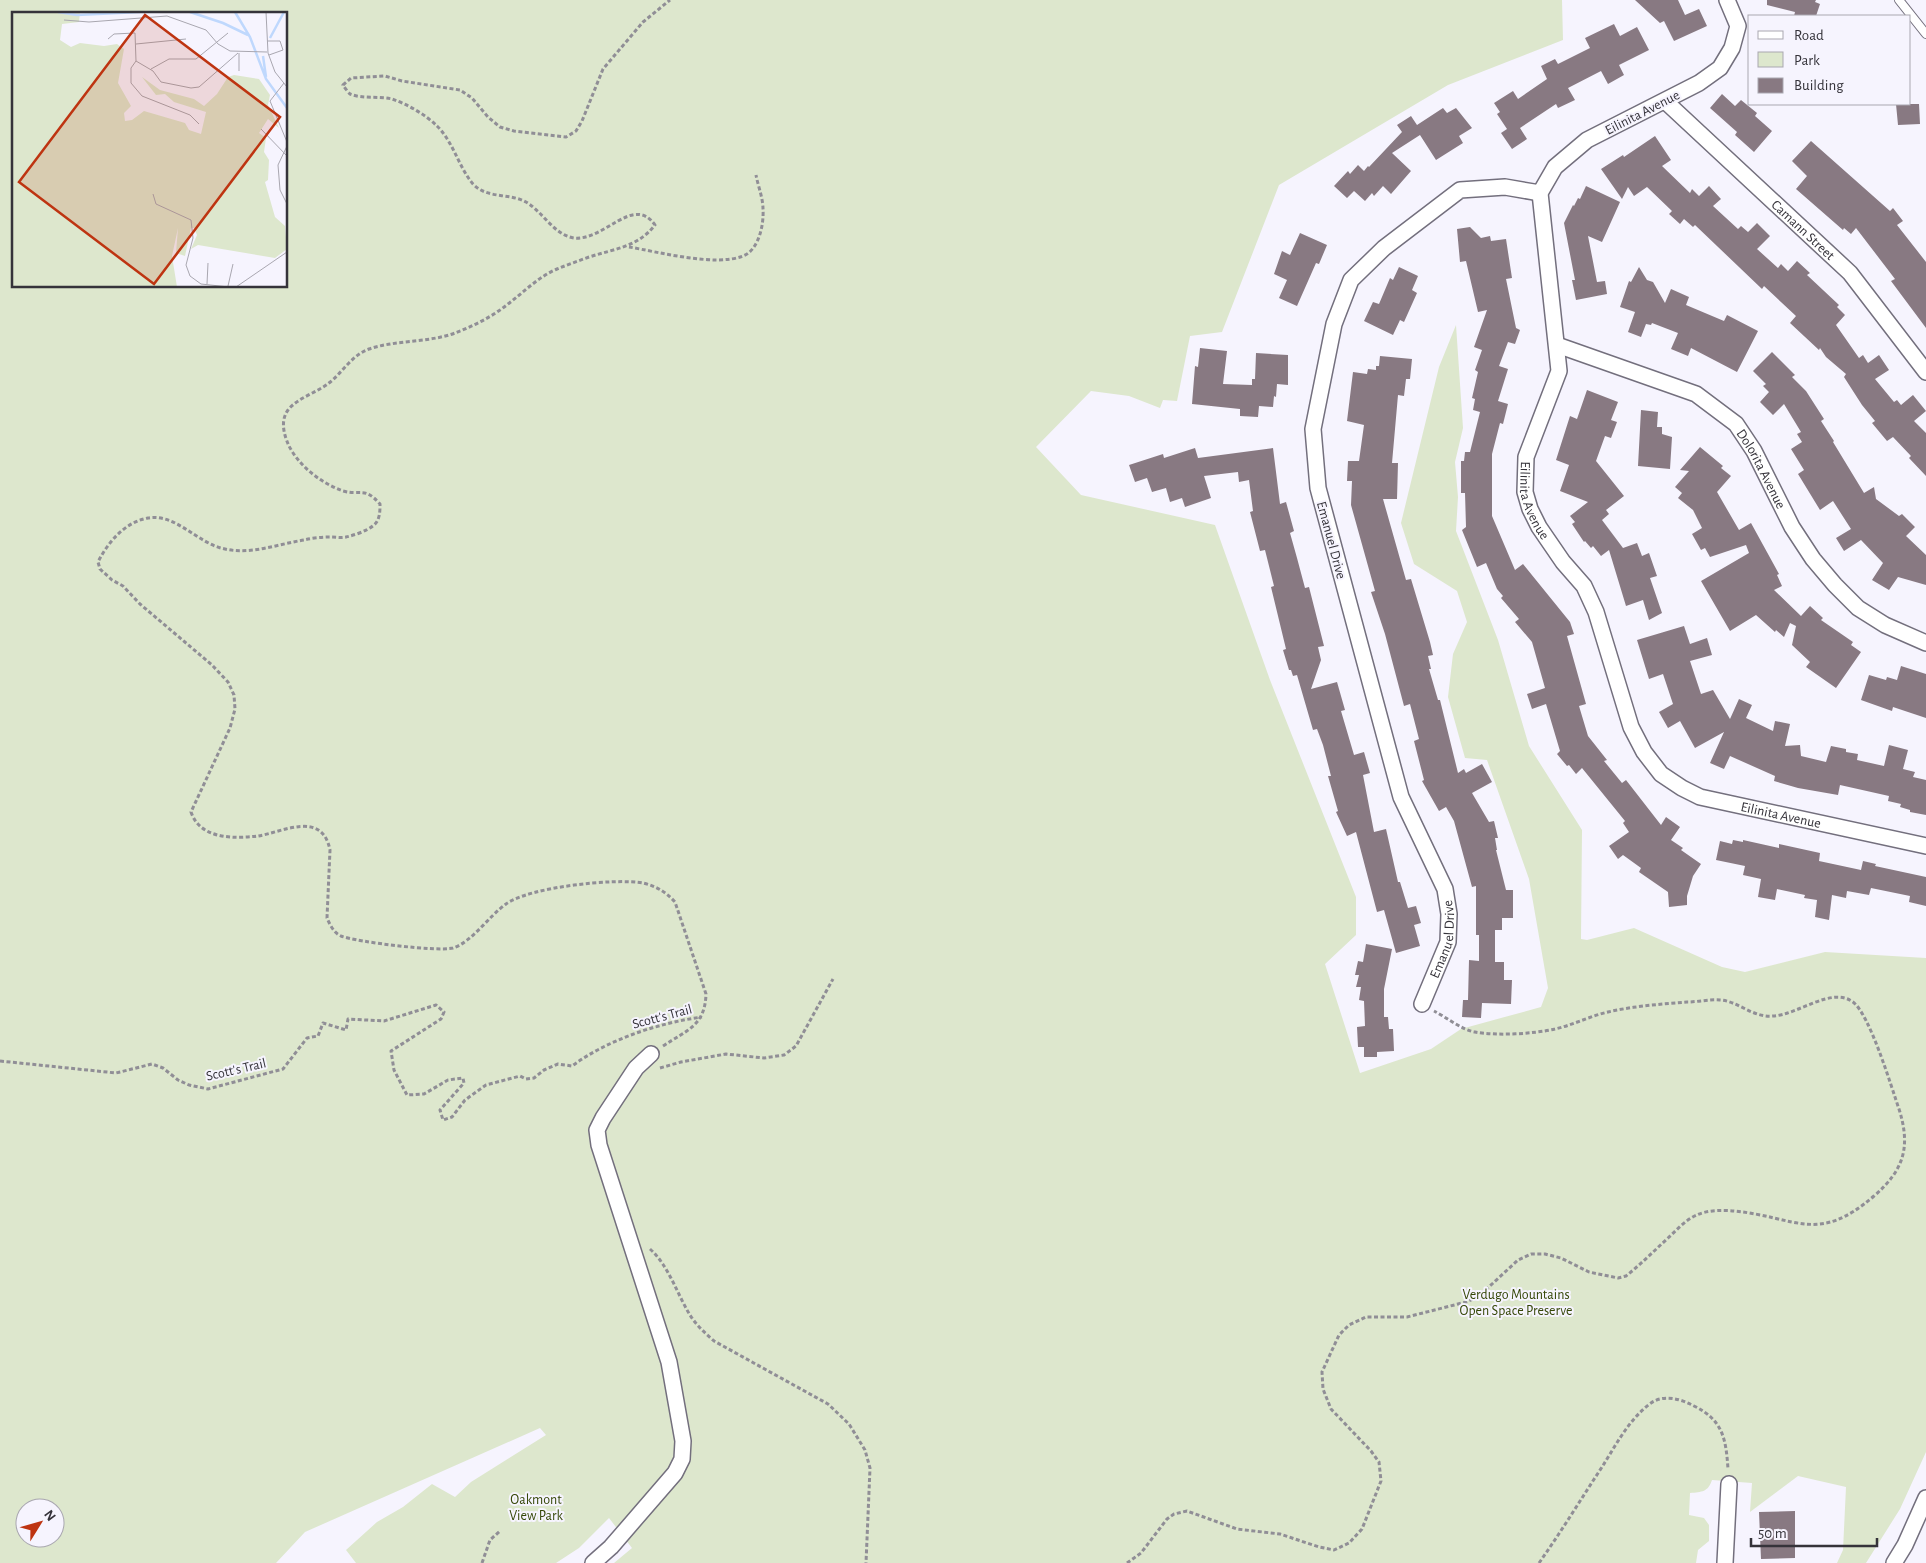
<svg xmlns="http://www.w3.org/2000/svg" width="1926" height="1563" font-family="'Alegreya Sans',sans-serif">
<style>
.green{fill:#dde7cd;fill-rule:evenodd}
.building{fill:#887982}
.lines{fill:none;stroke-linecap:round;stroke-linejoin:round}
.lane-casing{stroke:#736f7d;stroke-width:10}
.street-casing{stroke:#736f7d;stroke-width:18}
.path{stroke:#908e96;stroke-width:3;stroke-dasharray:4 2.5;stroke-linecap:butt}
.lane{stroke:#fff;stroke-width:8}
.street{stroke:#fff;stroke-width:15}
.labels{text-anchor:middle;stroke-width:4;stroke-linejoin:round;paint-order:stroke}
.street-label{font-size:14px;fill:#35333a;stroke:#f6f4fe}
.park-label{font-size:14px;fill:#354707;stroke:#f6f4fe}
.inset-river{fill:none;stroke:#bfd8fd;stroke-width:2.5}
.inset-road{fill:none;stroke:#a9a7b0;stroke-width:1}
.view{fill:#be3411;fill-opacity:0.15;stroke:#be3411;stroke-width:2.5}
.inset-edge{fill:none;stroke:#35333a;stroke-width:2.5}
</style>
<rect width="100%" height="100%" fill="#f6f4fe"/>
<path class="green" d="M 0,0 L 1562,0 L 1563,40 L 1448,85 L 1279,185 L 1222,332 L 1190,336 L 1177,401 L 1163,400 L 1160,408 L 1129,396 L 1091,391 L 1036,447 L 1081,495 L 1215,525 L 1270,680 L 1356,897 L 1356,935 L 1325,964 L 1360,1073 L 1431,1049 L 1461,1029 L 1541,1007 L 1548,988 L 1529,879 L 1487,760 L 1465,758 L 1448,697 L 1453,654 L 1467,622 L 1457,591 L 1414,564 L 1401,523 L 1439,367 L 1456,325 L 1463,428 L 1455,462 L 1458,497 L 1456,531 L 1498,640 L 1529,746 L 1582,830 L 1581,939 L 1587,940 L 1634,928 L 1722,967 L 1745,972 L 1825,952 L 1926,958 L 1926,1452 L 1900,1509 L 1866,1563 L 1837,1563 L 1843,1550 L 1846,1487 L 1798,1476 L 1750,1512 L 1752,1483 L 1712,1480 C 1708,1492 1702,1492 1690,1493 L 1689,1515 L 1704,1518 L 1709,1525 L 1709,1541 L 1698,1550 L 1696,1563 L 614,1563 L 632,1548 L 609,1518 L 579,1548 L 556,1563 L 356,1563 L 346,1550 L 377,1522 L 403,1507 L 432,1484 L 455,1497 L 471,1482 L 546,1435 L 540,1428 L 305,1532 L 276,1563 L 0,1563 ZM 14,14 L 286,14 L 286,286 L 14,286 ZM 25,1508 L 55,1508 L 55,1538 L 25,1538 Z"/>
<path class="building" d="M 1635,0 L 1678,0 L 1685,15 L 1699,9 L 1707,26 L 1674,41 L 1664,21 L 1660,23 Z
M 1767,0 L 1816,0 L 1815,2 L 1820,4 L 1816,16 L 1794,16 L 1795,12 L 1767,5 Z
M 1614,24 L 1620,36 L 1637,27 L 1649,50 L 1619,65 L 1624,75 L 1608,84 L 1601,71 L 1568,88 L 1575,100 L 1558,108 L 1556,104 L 1520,128 L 1527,139 L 1512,149 L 1501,133 L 1507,129 L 1497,114 L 1500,112 L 1494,103 L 1513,91 L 1518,99 L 1547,79 L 1541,66 L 1555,59 L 1558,64 L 1590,48 L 1585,38 Z
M 1722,94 L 1735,106 L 1741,100 L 1757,113 L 1755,116 L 1772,131 L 1754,152 L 1735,135 L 1737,132 L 1710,108 Z
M 1896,104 L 1919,104 L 1920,124 L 1898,125 Z
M 1443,108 L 1447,113 L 1456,108 L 1472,128 L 1459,136 L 1463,143 L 1436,160 L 1420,135 L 1392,153 L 1411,171 L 1391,194 L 1383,186 L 1374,196 L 1372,193 L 1365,201 L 1354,191 L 1347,198 L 1334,186 L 1348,171 L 1350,174 L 1358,165 L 1364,171 L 1368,166 L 1369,167 L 1402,132 L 1397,125 L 1411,116 L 1417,125 Z
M 1655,136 L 1671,160 L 1662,166 L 1690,193 L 1692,189 L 1699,196 L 1709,186 L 1721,199 L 1713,206 L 1738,229 L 1741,226 L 1748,232 L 1757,223 L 1770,236 L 1757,249 L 1778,268 L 1781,264 L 1788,271 L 1797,261 L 1810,273 L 1807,275 L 1839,305 L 1837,307 L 1845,315 L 1836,325 L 1859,358 L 1863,355 L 1868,363 L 1879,355 L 1889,370 L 1875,379 L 1894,402 L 1897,400 L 1901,405 L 1913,395 L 1926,411 L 1914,421 L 1926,433 L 1926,476 L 1909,458 L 1911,456 L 1893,437 L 1887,441 L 1872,423 L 1875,421 L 1862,405 L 1844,377 L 1846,374 L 1826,357 L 1820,348 L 1819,350 L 1790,323 L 1796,316 L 1764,286 L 1762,289 L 1695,225 L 1693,227 L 1684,219 L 1680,224 L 1669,214 L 1672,211 L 1647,187 L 1634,196 L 1628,187 L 1622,199 L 1601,169 L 1623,155 L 1624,157 Z
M 1811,141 L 1890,211 L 1893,208 L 1903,221 L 1897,225 L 1926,262 L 1926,328 L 1891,281 L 1895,279 L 1856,228 L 1851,234 L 1844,228 L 1843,230 L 1796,189 L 1807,176 L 1792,161 Z
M 1586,186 L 1620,202 L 1602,242 L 1588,236 L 1597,282 L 1605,281 L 1607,294 L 1576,300 L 1572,280 L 1575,280 L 1564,223 L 1573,205 L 1574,206 L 1578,198 L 1580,199 Z
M 1470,227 L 1481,238 L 1490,236 L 1491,241 L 1506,239 L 1512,278 L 1506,279 L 1516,328 L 1520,330 L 1515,344 L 1508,342 L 1499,366 L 1508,369 L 1498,401 L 1508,404 L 1503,424 L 1500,423 L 1492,454 L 1492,516 L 1515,570 L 1523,564 L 1570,622 L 1574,634 L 1567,636 L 1586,704 L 1579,706 L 1588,736 L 1607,760 L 1604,761 L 1622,783 L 1626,780 L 1661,825 L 1666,817 L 1680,827 L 1671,840 L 1683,848 L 1681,850 L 1701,864 L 1693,876 L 1687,896 L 1687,905 L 1669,907 L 1668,892 L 1639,872 L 1641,868 L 1623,855 L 1618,859 L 1609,846 L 1629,832 L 1623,823 L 1625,821 L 1582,768 L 1576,774 L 1569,765 L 1567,766 L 1557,754 L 1560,751 L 1546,704 L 1532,709 L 1527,694 L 1545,688 L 1532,642 L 1515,622 L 1519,619 L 1501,598 L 1503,596 L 1497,589 L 1486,563 L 1477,567 L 1462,530 L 1466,527 L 1465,493 L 1461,493 L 1461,461 L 1464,461 L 1465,452 L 1470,452 L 1480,412 L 1473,410 L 1475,399 L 1472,398 L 1478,372 L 1475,370 L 1482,350 L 1474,347 L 1487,310 L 1478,312 L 1466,261 L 1460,262 L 1457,229 Z
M 1300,233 L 1327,245 L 1319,264 L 1316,263 L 1297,306 L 1279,298 L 1287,280 L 1274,274 L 1282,251 L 1290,255 Z
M 1399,267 L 1418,276 L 1412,290 L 1417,293 L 1404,322 L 1400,320 L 1393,335 L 1364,321 L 1373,302 L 1379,304 L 1390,278 L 1393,280 Z
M 1639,267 L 1647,280 L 1653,282 L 1665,303 L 1671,289 L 1689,297 L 1686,305 L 1724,321 L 1727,315 L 1758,331 L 1737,372 L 1691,348 L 1688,356 L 1671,349 L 1678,333 L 1652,323 L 1651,325 L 1646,324 L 1641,337 L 1628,332 L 1635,312 L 1620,307 L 1629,281 L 1631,282 Z
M 1200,348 L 1227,351 L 1223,384 L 1252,385 L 1252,379 L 1255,379 L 1256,353 L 1288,355 L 1288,385 L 1277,384 L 1276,397 L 1274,396 L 1273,407 L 1259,406 L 1258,417 L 1240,416 L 1240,409 L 1192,404 L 1195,366 L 1198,367 Z
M 1772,352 L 1795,375 L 1792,377 L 1806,391 L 1824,419 L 1821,421 L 1834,441 L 1833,442 L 1864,493 L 1874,487 L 1876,499 L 1899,516 L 1902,514 L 1915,527 L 1906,536 L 1926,555 L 1926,585 L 1898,577 L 1889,590 L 1872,580 L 1883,563 L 1861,540 L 1844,551 L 1836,538 L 1851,529 L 1833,501 L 1820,510 L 1798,474 L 1804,470 L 1791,449 L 1802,442 L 1797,434 L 1801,432 L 1784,404 L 1773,415 L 1760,402 L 1769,392 L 1763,386 L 1766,384 L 1753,371 Z
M 1380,356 L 1412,359 L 1410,379 L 1406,379 L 1404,396 L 1398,395 L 1392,463 L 1398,463 L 1397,499 L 1383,499 L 1406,580 L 1411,579 L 1430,642 L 1433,655 L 1428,656 L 1431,669 L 1429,669 L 1438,700 L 1440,700 L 1458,773 L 1464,769 L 1466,773 L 1482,764 L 1492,782 L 1472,793 L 1489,822 L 1494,821 L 1498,838 L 1495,838 L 1497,850 L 1496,850 L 1506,890 L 1513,890 L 1513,918 L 1502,918 L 1502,930 L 1495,930 L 1495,962 L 1504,962 L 1504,980 L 1512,980 L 1511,1004 L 1482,1003 L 1481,1018 L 1462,1017 L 1463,1000 L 1468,1000 L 1469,960 L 1479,961 L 1479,935 L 1476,935 L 1476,886 L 1472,887 L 1454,821 L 1446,807 L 1439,811 L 1422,781 L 1424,780 L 1414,741 L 1419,739 L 1410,704 L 1404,706 L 1385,634 L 1371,592 L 1375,591 L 1351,505 L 1352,481 L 1347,481 L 1348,461 L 1359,461 L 1364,425 L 1347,421 L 1353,372 L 1367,374 L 1368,369 L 1376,370 L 1376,366 L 1379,366 Z
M 1587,390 L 1618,402 L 1611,420 L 1617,422 L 1611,438 L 1605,436 L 1596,461 L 1624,496 L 1606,510 L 1609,514 L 1602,520 L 1623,548 L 1637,543 L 1642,556 L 1649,553 L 1657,576 L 1650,578 L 1662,613 L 1649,620 L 1643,600 L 1626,606 L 1609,550 L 1601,556 L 1593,546 L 1591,548 L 1585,541 L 1584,542 L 1572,524 L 1575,522 L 1570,516 L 1588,502 L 1560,491 L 1569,465 L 1556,460 L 1570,416 L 1577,419 Z
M 1641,410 L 1658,412 L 1657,427 L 1662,427 L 1662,434 L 1672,437 L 1670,469 L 1638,466 Z
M 1700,447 L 1723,466 L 1721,468 L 1731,476 L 1717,492 L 1739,530 L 1751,523 L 1779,574 L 1777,575 L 1782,586 L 1774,590 L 1801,616 L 1810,606 L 1823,618 L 1821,620 L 1853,642 L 1851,645 L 1861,652 L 1836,688 L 1806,667 L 1810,662 L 1792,645 L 1796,626 L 1790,623 L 1784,637 L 1776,630 L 1775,632 L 1756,615 L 1730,631 L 1701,581 L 1749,553 L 1746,545 L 1710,557 L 1705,548 L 1701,550 L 1692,534 L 1702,528 L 1693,510 L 1678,498 L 1682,493 L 1675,487 L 1689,471 L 1680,470 Z
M 1195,448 L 1198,458 L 1273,448 L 1280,504 L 1286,502 L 1294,531 L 1290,533 L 1297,558 L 1305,588 L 1309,587 L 1324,646 L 1318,647 L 1321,660 L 1311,689 L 1337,682 L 1345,710 L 1341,711 L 1354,755 L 1364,752 L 1370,773 L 1363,775 L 1374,832 L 1386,829 L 1398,882 L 1400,882 L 1408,908 L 1416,906 L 1421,923 L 1414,925 L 1420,946 L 1396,953 L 1384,910 L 1377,912 L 1356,832 L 1347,836 L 1336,812 L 1338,811 L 1328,776 L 1331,776 L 1323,745 L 1317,729 L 1313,730 L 1297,675 L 1293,676 L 1291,670 L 1289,670 L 1283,650 L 1286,649 L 1271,587 L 1274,586 L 1265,550 L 1260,551 L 1250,512 L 1253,511 L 1249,480 L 1239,482 L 1238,472 L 1204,476 L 1211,498 L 1185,507 L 1182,498 L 1170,502 L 1166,488 L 1152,492 L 1147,478 L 1135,482 L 1129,465 L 1163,454 L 1164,458 Z
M 1684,626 L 1690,644 L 1707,638 L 1712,655 L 1690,661 L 1701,694 L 1713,690 L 1730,719 L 1739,699 L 1752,705 L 1746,718 L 1773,731 L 1775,721 L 1790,724 L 1785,746 L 1800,745 L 1801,756 L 1826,762 L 1831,746 L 1846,749 L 1846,752 L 1858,754 L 1857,760 L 1884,766 L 1889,745 L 1908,750 L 1903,769 L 1915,772 L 1913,777 L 1926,780 L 1926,815 L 1910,812 L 1910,810 L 1900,807 L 1901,804 L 1888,801 L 1889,796 L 1840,785 L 1838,795 L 1798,788 L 1774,781 L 1775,776 L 1730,756 L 1724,769 L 1710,763 L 1724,732 L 1695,748 L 1680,721 L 1668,728 L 1659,712 L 1673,704 L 1663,674 L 1649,679 L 1637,640 Z
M 1901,666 L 1926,674 L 1926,718 L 1893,707 L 1892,711 L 1861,700 L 1869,675 L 1886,680 L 1887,677 L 1897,680 Z
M 1733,840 L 1743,842 L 1743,840 L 1779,848 L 1779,844 L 1820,853 L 1819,861 L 1861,870 L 1863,861 L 1876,864 L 1875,866 L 1926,877 L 1926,906 L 1909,902 L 1910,896 L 1871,888 L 1869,895 L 1847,891 L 1846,898 L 1832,895 L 1829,920 L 1815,917 L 1817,900 L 1804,898 L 1805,895 L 1777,889 L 1775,900 L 1758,897 L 1761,879 L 1743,875 L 1745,866 L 1716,860 L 1720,841 L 1732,844 Z
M 1366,944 L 1392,949 L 1384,989 L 1384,1017 L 1388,1017 L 1389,1029 L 1393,1029 L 1394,1051 L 1377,1052 L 1377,1057 L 1364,1057 L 1364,1047 L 1358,1047 L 1357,1027 L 1365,1026 L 1364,1001 L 1359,1000 L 1361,987 L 1356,987 L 1359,975 L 1355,975 L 1358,961 L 1363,962 Z
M 1795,1511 L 1795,1558 L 1761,1559 L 1759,1512 Z"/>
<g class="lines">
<g class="lane-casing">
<path id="lane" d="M 1899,0 L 1926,34"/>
</g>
<g class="street-casing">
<g id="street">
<path id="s1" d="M 1727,0 L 1738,26 L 1732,48 L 1720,68 L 1699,83 L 1587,140 L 1555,167 L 1540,193 L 1559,371 L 1526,457 L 1525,492 L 1530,509 L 1539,527 L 1563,562 L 1584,586 L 1596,612 L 1631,727 L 1644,752 L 1661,774 L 1682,788 L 1700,797 L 1926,846"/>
<path id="s2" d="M 1665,101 L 1850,273 L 1926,372"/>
<path id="s3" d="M 1557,345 L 1696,394 L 1736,424 L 1754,451 L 1792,527 L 1813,559 L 1835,585 L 1858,608 L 1885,625 L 1926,643"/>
<path id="s4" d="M 1422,1004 L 1448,942 L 1449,914 L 1445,889 L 1401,797 L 1318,488 L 1313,429 L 1334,324 L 1351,280 L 1384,248 L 1460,190 L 1505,187 L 1540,193"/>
<path d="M 593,1563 L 611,1547 L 675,1473 L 682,1459 L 683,1441 L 669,1362 L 599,1145 L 597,1130 L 603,1118 L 636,1068 L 651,1054"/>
<path d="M 1725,1563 L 1729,1484"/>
<path d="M 1894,1563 L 1905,1545 L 1926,1498"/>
</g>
</g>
<path class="path" d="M 629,247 C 659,252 715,267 743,256 C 759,250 764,224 763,209 C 763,198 758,186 756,175
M 663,1046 C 687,1030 705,1026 706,994 L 675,902 C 666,892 656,886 643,883 C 615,878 529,887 506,904 C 489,916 472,942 453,948 C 438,952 357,942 341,936 C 334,933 330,925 327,918 L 330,850 C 322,810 283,832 258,836 C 233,839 200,839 191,812 L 230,728 L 235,709 L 234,695 L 228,682 L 212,665 L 140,604 L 123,586 L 112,580 L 100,569 L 98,562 C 108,542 125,522 148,518 C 176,513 198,544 225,549 C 251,555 278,544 304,540 C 312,538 322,537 331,537 C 336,537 341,538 346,537 C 355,535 367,531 374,525 C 380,520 380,511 380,504 C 364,486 361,496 343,491 C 321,483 300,467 289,446 C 284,435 280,421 288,410 C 297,398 318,392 329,383 C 343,372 352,355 369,349 C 395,340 428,343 455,333 C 473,326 492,317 508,304 C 524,292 538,277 557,269 C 567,265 578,261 589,257 C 614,249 638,247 655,225 C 633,194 605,241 574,238 C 554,235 543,212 526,202 C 510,193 487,199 473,184 C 458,166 454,143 437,126 C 426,115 407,104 392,99 C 379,96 362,99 350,94 C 348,92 345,88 343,85 L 351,78 L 385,76 L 402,81 L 460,90 L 472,98 L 488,117 L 500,127 L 514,131 L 566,137 L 576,131 L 582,121 L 603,69 L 643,22 L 670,0
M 0,1061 L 116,1073 L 152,1064 L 163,1068 L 178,1080 L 189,1085 L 208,1089 L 283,1069 L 307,1038 L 318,1036 L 323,1023 L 346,1030 L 348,1019 L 384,1021 L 436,1005 L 444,1012 L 441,1019 L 391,1051 L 394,1070 L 407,1095 L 424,1094 L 448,1080 L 463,1078 L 464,1083 L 440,1110 L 443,1120 L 452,1117 L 465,1100 L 486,1085 L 520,1076 L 526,1079 L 534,1078 L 544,1070 L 558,1064 L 572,1066 C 607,1040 658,1023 702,1017
M 660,1068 L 681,1062 L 726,1054 L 764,1058 L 784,1055 L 796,1046 L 833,979
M 650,1249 C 669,1266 677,1294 690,1315 C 696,1325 705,1333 714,1341 L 828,1404 L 849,1424 L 865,1450 L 870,1468 L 866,1563
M 482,1563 L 490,1540 L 500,1531
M 1127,1563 L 1141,1553 L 1167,1519 L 1174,1514 L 1187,1511 L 1237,1529 L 1280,1534 L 1319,1547 L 1334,1550 L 1349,1543 L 1362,1529 L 1381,1481 L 1379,1462 L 1371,1451 L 1331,1409 L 1323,1389 L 1322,1372 L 1339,1335 L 1349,1325 L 1366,1317 L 1407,1317 L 1466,1302 L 1478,1297 L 1518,1260 L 1531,1254 L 1545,1254 L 1561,1258 L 1589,1272 L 1618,1278 L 1626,1276 C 1641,1264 1654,1251 1668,1238 C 1677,1230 1685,1220 1697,1215 C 1707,1210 1723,1210 1734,1211 C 1797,1217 1817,1245 1874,1196 C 1904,1170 1911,1147 1899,1109 C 1891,1086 1870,1015 1853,1002 C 1831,986 1798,1015 1773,1016 C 1753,1018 1738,1001 1720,1000 C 1710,999 1698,1002 1687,1002 C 1662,1004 1634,1006 1608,1012 C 1590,1016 1573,1025 1555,1029 C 1532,1034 1498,1036 1475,1032 C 1462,1030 1446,1017 1434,1011
M 1539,1563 C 1561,1532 1581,1499 1602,1467 C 1616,1445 1629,1419 1651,1403 C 1664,1394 1681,1399 1694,1406 C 1723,1420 1726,1439 1728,1469"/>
<use href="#lane" class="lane"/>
<use href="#street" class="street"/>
</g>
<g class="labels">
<g class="street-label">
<text transform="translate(1642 112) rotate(-27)" y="5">Eilinita Avenue</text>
<text dy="5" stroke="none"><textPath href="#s2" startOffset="189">Camann Street</textPath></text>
<text dy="5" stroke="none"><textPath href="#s3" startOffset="249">Dolorita Avenue</textPath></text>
<text dy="5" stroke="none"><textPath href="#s1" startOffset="614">Eilinita Avenue</textPath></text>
<text transform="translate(1332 540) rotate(75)" y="5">Emanuel Drive</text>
<text dy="5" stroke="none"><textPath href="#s1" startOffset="1049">Eilinita Avenue</textPath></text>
<text dy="5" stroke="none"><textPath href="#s4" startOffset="69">Emanuel Drive</textPath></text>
<text transform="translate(662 1016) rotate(-15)" y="5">Scott's Trail</text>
<text transform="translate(236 1069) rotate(-13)" y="5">Scott's Trail</text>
</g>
<g class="park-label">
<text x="1516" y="1299">Verdugo Mountains<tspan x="1516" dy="16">Open Space Preserve</tspan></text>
<text x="536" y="1504">Oakmont<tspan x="536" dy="16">View Park</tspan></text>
</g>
</g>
<g transform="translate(12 12)">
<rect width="275" height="275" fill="#f6f4fe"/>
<path d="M 0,0 L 68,0 L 67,10 L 50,12 L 48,28 L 59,35 L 68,31 L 92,34 L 105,32 L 112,37 L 106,71 L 119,94 L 112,101 L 113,109 L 120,108 L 132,99 L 173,111 L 177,118 L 189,122 L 194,100 L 162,90 L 153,82 L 144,83 L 130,65 L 148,78 L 182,87 L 192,94 L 205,82 L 216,65 L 222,63 L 247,67 L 258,83 L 256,93 L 267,116 L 256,107 L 247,121 L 254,126 L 252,140 L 257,148 L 256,168 L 253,170 L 263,205 L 273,214 L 275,237 L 263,246 L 186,233 L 179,237 L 185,223 L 182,216 L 179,216 L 173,244 L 164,241 L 166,216 L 160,244 L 165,275 L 0,275 Z" fill="#dde7cd"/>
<path class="inset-river" d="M 46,0 L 65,3 L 128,0M 178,0 L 211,11 L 236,23M 223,0 L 238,25 L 254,67 L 275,96M 258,26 L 272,0M 251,44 L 254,65"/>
<path class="inset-road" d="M 59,0 L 84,0M 254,0 L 256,41 L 263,60 L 275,75M 52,8 L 77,10 L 155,4 L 194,18 L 206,32 L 218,39 L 255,40M 96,27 L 102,22 L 123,21 L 124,49 L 141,59 L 149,70 L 179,76 L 187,75 L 226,41M 255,29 L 268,29 L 271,38 L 257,43M 124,32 L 174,27M 124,49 L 119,56 L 119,71 L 130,84 L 178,103 L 187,112M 139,57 L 157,47 L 184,47 L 216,21M 227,59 L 227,41M 272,71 L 258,89 L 275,130M 249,117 L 275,144M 275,134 L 266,153 L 268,178 L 275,192M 141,182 L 144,192 L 179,208 L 181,226 L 174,253 L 178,264 L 189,272 L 217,275M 195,272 L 196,251M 216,274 L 221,252M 224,275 L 275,240"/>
<path class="view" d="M 133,3 L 268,105 L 142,272 L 7,170 Z"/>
<rect width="275" height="275" class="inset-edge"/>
</g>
<rect x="1748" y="15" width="162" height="90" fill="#f6f4fe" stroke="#a9a7b0"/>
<rect x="1758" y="31" width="25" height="8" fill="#ffffff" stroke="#a9a7b0"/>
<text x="1794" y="40" font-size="15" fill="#35333a">Road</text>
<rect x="1758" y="52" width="25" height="15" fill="#dde7cd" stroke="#a9a7b0"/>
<text x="1794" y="65" font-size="15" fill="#35333a">Park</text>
<rect x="1758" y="78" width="25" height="15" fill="#887982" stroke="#a9a7b0"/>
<text x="1794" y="90" font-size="15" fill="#35333a">Building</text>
<g transform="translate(40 1523) rotate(53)"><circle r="24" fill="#f6f4fe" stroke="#a9a7b0"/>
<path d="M0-4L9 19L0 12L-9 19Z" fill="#be3411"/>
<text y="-8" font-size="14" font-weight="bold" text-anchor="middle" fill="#35333a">N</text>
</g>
<path d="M1751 1538v8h126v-8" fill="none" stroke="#35333a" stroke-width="2.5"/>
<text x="1758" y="1538" font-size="15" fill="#35333a" stroke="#f6f4fe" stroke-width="4" paint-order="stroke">50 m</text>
</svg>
